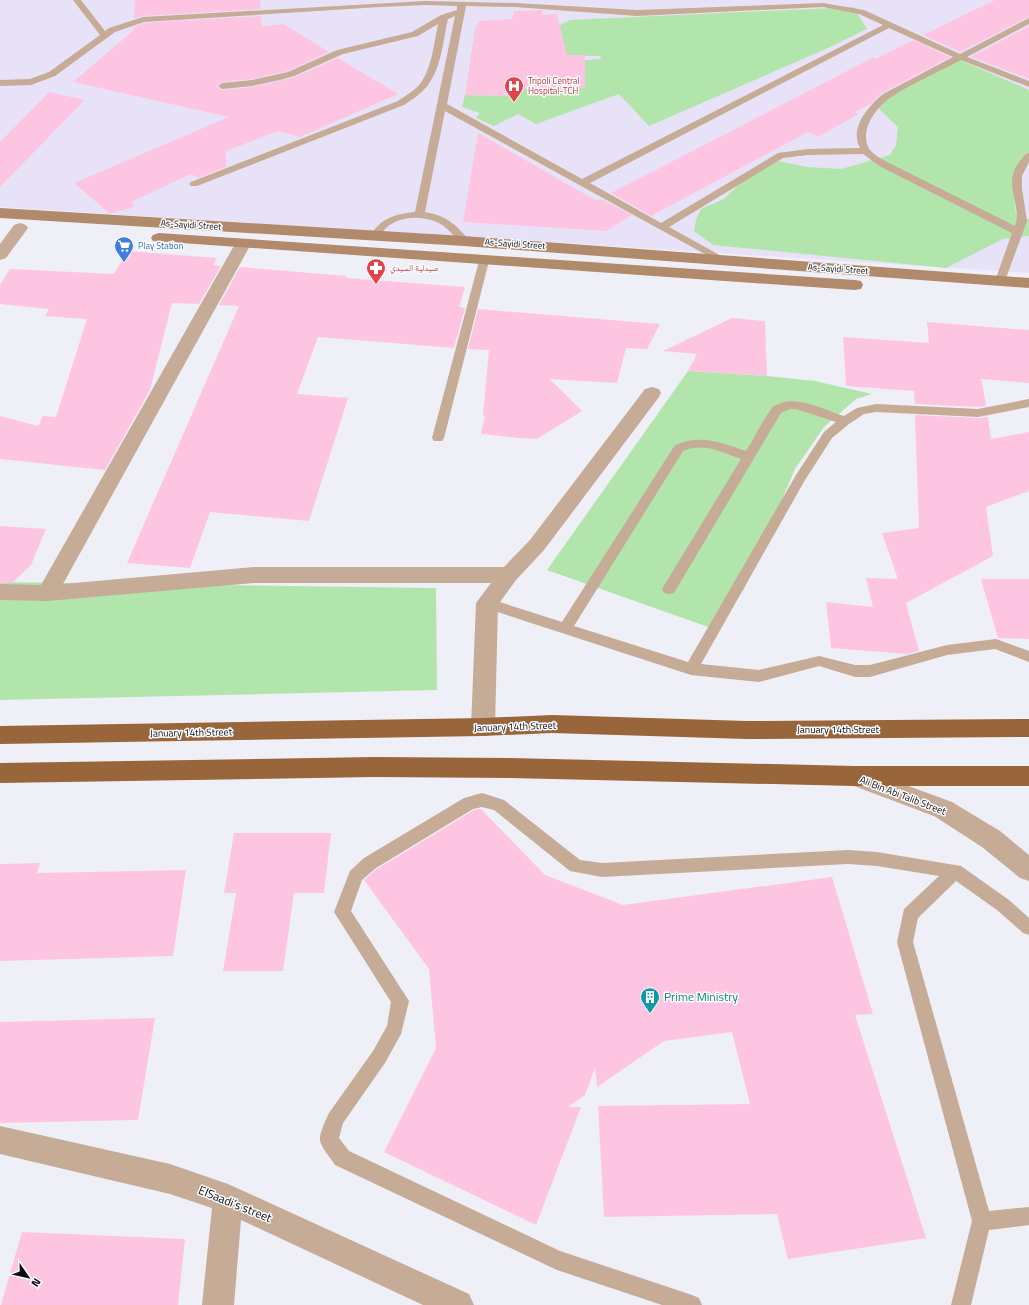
<svg xmlns="http://www.w3.org/2000/svg" width="1029" height="1305" font-family="'Titillium Web','Noto Naskh Arabic',sans-serif">
<style>
.medical{fill:#e8e2f8}
.green{fill:#b2e5ac}
.building{fill:#fec5e3}
.lines{fill:none;stroke-linecap:round;stroke-linejoin:round}
.service{fill:#c6ab96;fill-rule:evenodd}
.minor{fill:#c6ab96;fill-rule:evenodd}
.tertiary{fill:#c6ab96;fill-rule:evenodd}
.secondary{fill:#b08a6a;fill-rule:evenodd}
.trunk{fill:#98663a;fill-rule:evenodd}
.labels{text-anchor:middle;stroke-width:3;stroke-linejoin:round;paint-order:stroke}
.far-health-label{font-size:9px;fill:#be3a42;stroke:#fdfdff;text-anchor:start}
.far-street-label{font-size:9px;fill:#0c0c0f;stroke:#fdfdff}
.far-shop-label{font-size:9px;fill:#366cbe;stroke:#fdfdff;text-anchor:start}
.street-label{font-size:10px;fill:#0c0c0f;stroke:#fdfdff}
.near-culture-label{font-size:12px;fill:#0d838f;stroke:#fdfdff;text-anchor:start}
.near-street-label{font-size:12px;fill:#0c0c0f;stroke:#fdfdff}
</style>
<rect width="100%" height="100%" fill="#efeff7"/>
<path class="medical" d="M 0,0 L 1029,0 L 1029,273 L 0,207 Z"/>
<path class="green" d="M 854,7 L 867,29 L 828,48 L 649,126 L 619,94 L 536,124 L 518,114 L 494,126 L 476,118 L 480,113 L 462,107 L 465,95 L 512,96 L 513,89 L 584,88 L 585,60 L 600,59 L 601,56 L 515,55 L 514,69 L 469,70 L 475,29 L 560,25 L 570,20 Z
M 958,59 L 1029,90 L 1029,155 L 1025,158 L 1012,180 L 1016,214 L 1023,220 L 1029,219 L 1029,236 L 1003,239 L 946,268 L 713,245 L 694,231 L 696,220 L 701,209 L 724,199 L 741,182 L 764,167 L 779,161 L 807,167 L 841,169 L 890,155 L 896,145 L 898,127 L 882,112 L 874,102 Z
M 688,371 L 767,376 L 815,381 L 872,394 L 856,399 L 824,427 L 795,469 L 744,589 L 714,629 L 547,570 Z
M 0,582 L 436,588 L 437,690 L 0,700 Z"/>
<path class="building" d="M 135,0 L 260,0 L 261,9 L 143,16 L 134,18 Z
M 995,0 L 1029,0 L 1029,17 L 960,52 L 923,35 Z
M 542,10 L 542,15 L 557,14 L 567,55 L 585,55 L 585,88 L 513,89 L 512,96 L 465,95 L 475,31 L 478,21 L 512,19 L 514,11 Z
M 261,16 L 262,26 L 284,24 L 329,52 L 288,71 L 252,79 L 222,82 L 216,86 L 221,90 L 252,87 L 280,81 L 295,77 L 338,58 L 398,94 L 300,137 L 278,131 L 226,151 L 226,167 L 198,178 L 191,174 L 131,202 L 134,207 L 112,213 L 109,213 L 74,183 L 229,117 L 73,82 L 133,31 L 134,27 L 144,23 Z
M 1029,26 L 1029,79 L 971,57 Z
M 913,40 L 950,57 L 882,93 L 870,104 L 855,112 L 859,114 L 818,137 L 808,132 L 651,216 L 611,193 L 874,57 L 875,59 Z
M 49,92 L 85,100 L 0,187 L 0,142 Z
M 478,133 L 597,201 L 601,199 L 632,215 L 606,231 L 463,222 Z
M 127,251 L 217,258 L 213,265 L 221,266 L 199,304 L 172,303 L 150,390 L 105,470 L 0,459 L 0,416 L 38,426 L 43,416 L 56,417 L 87,319 L 45,316 L 49,309 L 0,304 L 0,285 L 10,269 L 114,274 Z
M 240,267 L 347,276 L 346,278 L 465,287 L 459,307 L 465,308 L 454,348 L 318,337 L 297,394 L 348,398 L 309,521 L 210,512 L 190,568 L 127,563 L 239,306 L 219,305 Z
M 478,309 L 660,324 L 647,349 L 626,348 L 617,383 L 550,379 L 582,411 L 537,439 L 519,438 L 481,434 L 485,416 L 483,416 L 489,350 L 468,349 Z
M 732,318 L 765,321 L 767,376 L 688,371 L 697,354 L 663,351 Z
M 927,322 L 1029,330 L 1029,383 L 980,379 L 982,381 L 986,406 L 978,407 L 915,404 L 914,391 L 846,386 L 843,337 L 929,343 Z
M 915,415 L 978,418 L 988,417 L 991,439 L 1029,432 L 1029,491 L 986,507 L 993,556 L 906,603 L 919,651 L 907,654 L 831,648 L 826,602 L 873,607 L 866,578 L 898,579 L 882,533 L 919,528 Z
M 0,526 L 46,529 L 31,565 L 12,583 L 0,583 Z
M 981,579 L 1029,579 L 1029,639 L 998,638 Z
M 481,809 L 545,875 L 623,905 L 832,877 L 873,1014 L 855,1015 L 926,1238 L 788,1259 L 777,1214 L 604,1217 L 598,1106 L 750,1104 L 732,1032 L 664,1041 L 597,1087 L 595,1068 L 585,1095 L 568,1107 L 581,1107 L 536,1225 L 384,1152 L 436,1048 L 429,969 L 364,880 L 377,869 L 474,810 Z
M 234,833 L 331,833 L 324,893 L 294,893 L 283,971 L 223,971 L 236,893 L 224,893 Z
M 40,863 L 37,873 L 186,870 L 173,956 L 0,961 L 0,864 Z
M 155,1018 L 138,1120 L 0,1123 L 0,1022 Z
M 22,1232 L 185,1239 L 178,1305 L 1,1305 Z"/>
<g class="lines">
<path class="service" d="M 73,0 L 81,0 L 105,31 L 109,28 L 143,17 L 425,1 L 515,3 L 637,10 L 823,3 L 864,10 L 960,54 L 1029,18 L 1029,24 L 967,57 L 1029,81 L 1029,87 L 961,60 C 937,73 912,83 890,98 C 875,108 858,133 870,150 C 874,155 880,158 885,161 L 1015,226 C 1023,206 1001,184 1020,161 C 1023,158 1024,154 1029,153 L 1029,162 L 1022,176 L 1022,189 L 1027,221 L 1005,281 L 1000,284 L 996,283 L 995,281 L 1012,233 L 881,167 L 863,154 L 808,155 L 783,158 L 669,227 L 725,258 L 726,260 L 721,263 L 445,111 L 425,212 C 445,215 458,225 469,241 L 464,244 C 457,242 452,232 446,228 C 431,215 401,214 386,228 C 383,231 381,235 379,238 L 375,239 L 370,236 C 381,218 395,214 415,212 L 455,16 L 448,19 C 443,40 442,66 428,85 C 422,93 413,99 404,105 L 197,186 L 191,186 L 189,184 L 191,182 L 398,101 C 405,96 414,91 420,84 C 432,68 434,43 438,24 L 418,36 L 343,54 L 294,76 L 280,80 L 252,86 L 222,89 L 218,86 L 222,83 L 252,80 L 288,72 L 337,50 L 412,32 L 441,15 L 457,10 L 457,6 L 425,5 L 380,7 L 144,22 L 115,32 L 55,76 L 31,85 L 0,86 L 0,80 L 30,79 L 49,72 L 100,35 ZM 466,6 L 515,7 L 637,16 L 823,7 L 859,14 L 883,25 L 582,179 L 447,104 ZM 889,28 L 953,57 L 883,94 C 868,107 849,128 860,148 L 808,149 L 778,153 L 661,223 L 590,183 Z
M 484,258 L 489,261 L 444,438 L 442,441 L 434,441 L 432,438 L 479,261 Z
M 1029,399 L 1029,407 L 978,417 L 876,412 L 864,414 L 849,424 L 832,438 L 805,480 L 701,664 L 759,670 L 819,656 L 855,665 L 870,665 L 947,645 L 996,639 L 1029,651 L 1029,662 L 995,649 L 947,655 L 870,677 L 855,677 L 819,666 L 759,682 L 691,675 L 482,607 L 480,603 L 482,599 L 487,598 L 562,622 L 675,445 C 701,434 720,442 746,451 C 751,444 768,411 773,407 C 793,392 824,410 844,416 L 857,408 L 876,404 L 978,409 ZM 790,409 L 796,409 L 836,422 L 824,432 L 796,475 L 688,662 L 574,626 L 683,451 C 703,442 722,452 741,459 L 662,589 L 664,593 L 669,594 L 674,593 L 781,413 Z
M 482,793 L 504,800 L 580,860 L 602,863 L 848,850 L 877,852 L 961,866 L 1009,900 L 1029,918 L 1029,935 L 1023,933 L 997,910 L 956,881 L 918,918 L 913,942 L 989,1211 L 1029,1207 L 1029,1225 L 989,1230 L 971,1305 L 951,1305 L 972,1221 L 897,942 L 904,909 L 939,876 L 877,866 L 848,864 L 602,877 L 570,871 L 494,810 L 482,807 L 473,809 L 376,868 L 362,880 L 351,911 L 409,1001 L 401,1034 L 385,1063 L 343,1123 L 339,1138 L 349,1151 L 560,1251 L 692,1295 L 699,1298 L 702,1305 L 662,1305 L 557,1270 L 335,1165 C 331,1158 321,1148 320,1140 C 319,1134 326,1119 329,1113 L 373,1051 L 387,1026 L 391,1002 L 334,912 L 348,876 L 350,871 L 364,858 L 464,798 Z"/>
<path class="minor" d="M 20,223 L 26,225 L 28,228 L 6,258 L 0,260 L 0,244 L 14,225 Z
M 243,239 L 249,241 L 251,244 L 63,584 L 254,567 L 504,567 L 530,540 L 645,389 L 652,387 L 659,389 L 661,393 L 659,397 L 544,550 L 516,580 L 498,605 L 495,727 L 491,734 L 483,736 L 475,734 L 471,727 L 476,603 L 491,583 L 254,583 L 47,601 L 0,600 L 0,584 L 41,585 L 235,244 L 237,241 Z
M 0,1126 L 170,1164 L 228,1184 L 469,1294 L 474,1305 L 423,1305 L 241,1220 L 234,1305 L 202,1305 L 212,1208 L 170,1194 L 0,1154 Z"/>
<path class="tertiary" d="M 854,766 L 952,802 L 1000,831 L 1029,855 L 1029,881 L 1020,878 L 982,847 L 934,816 L 846,783 L 842,776 L 846,769 Z"/>
<path class="secondary" d="M 0,208 L 464,236 L 1029,278 L 1029,288 L 464,246 L 0,218 Z
M 159,233 L 855,280 L 861,281 L 863,285 L 861,289 L 855,290 L 153,241 L 151,238 L 153,235 Z"/>
<path class="trunk" d="M 552,715 L 747,721 L 1029,719 L 1029,737 L 747,739 L 552,733 L 483,736 L 0,744 L 0,726 L 483,718 Z
M 374,757 L 510,758 L 854,766 L 1029,766 L 1029,786 L 854,786 L 510,778 L 374,777 L 0,783 L 0,763 Z"/>
</g>
<defs>
<g id="hospital-pin" transform="scale(1)"><path d="M0 17L-7.5 6A9.5 9.5 0 1 1 7.5 6Z" fill="#e0444e" stroke="#fdfdff"/><path d="M-5-5h3v3.5h4V-5h3V5h-3V1.5h-4V5h-3Z" fill="#fff"/></g>
<g id="supermarket-pin" transform="scale(1)"><path d="M0 17L-7.5 6A9.5 9.5 0 1 1 7.5 6Z" fill="#3f7fe0" stroke="#fdfdff"/><path d="M-6-5.5h2.5l.6 2H6L4.5 2H-2.5L-4.4-4H-6ZM-1.5 3.2a1.3 1.3 0 1 0 .1 0ZM3 3.2a1.3 1.3 0 1 0 .1 0Z" fill="#fff"/></g>
<g id="pharmacy-pin" transform="scale(1)"><path d="M0 17L-7.5 6A9.5 9.5 0 1 1 7.5 6Z" fill="#e0444e" stroke="#fdfdff"/><path d="M-2-6h4v4h4v4h-4v4h-4v-4h-4v-4h4Z" fill="#fff"/></g>
<g id="building-pin" transform="scale(1)"><path d="M0 17L-7.5 6A9.5 9.5 0 1 1 7.5 6Z" fill="#0f9aa8" stroke="#fdfdff"/><path d="M-4-6H4V6H1V3H-1V6H-4ZM-2.5-4.3h1.7v1.8h-1.7ZM.8-4.3h1.7v1.8H.8ZM-2.5-1h1.7V.8h-1.7ZM.8-1h1.7V.8H.8Z" fill="#fff"/></g>
</defs>
<g fill-rule="evenodd">
<use href="#hospital-pin" x="514" y="86"/>
<use href="#supermarket-pin" x="124" y="246"/>
<use href="#pharmacy-pin" x="376" y="268"/>
<use href="#building-pin" x="650" y="997"/>
</g>
<g class="labels">
<g class="far-health-label">
<text x="528" y="84">Tripoli Central<tspan x="528" dy="10">Hospital-TCH</tspan></text>
<text x="390" y="271">صيدلية السيدي</text>
</g>
<g class="far-street-label">
<text transform="translate(191 225) rotate(4)" y="3">As-Sayidi Street</text>
<text transform="translate(515 244) rotate(4)" y="3">As-Sayidi Street</text>
<text transform="translate(838 269) rotate(4)" y="3">As-Sayidi Street</text>
</g>
<g class="far-shop-label">
<text x="138" y="249">Play Station</text>
</g>
<g class="street-label">
<text transform="translate(515 726) rotate(-2)" y="4">January 14th Street</text>
<text x="838" y="733">January 14th Street</text>
<text transform="translate(191 732) rotate(-1)" y="4">January 14th Street</text>
<text transform="translate(903 795) rotate(21)" y="4">Ali Bin Abi Talib Street</text>
</g>
<g class="near-culture-label">
<text x="664" y="1001">Prime Ministry</text>
</g>
<g class="near-street-label">
<text transform="translate(235 1204) rotate(22)" y="4">ElSaadi’s street</text>
</g>
</g>
<g transform="translate(28 1277) rotate(124)" stroke="#fdfdff" stroke-width="3" paint-order="stroke">
<path d="M0-3L7 15L0 10L-7 15Z" fill="#0c0c0f"/>
<text y="-6" font-size="11" font-weight="bold" text-anchor="middle" fill="#0c0c0f">N</text>
</g>
</svg>
